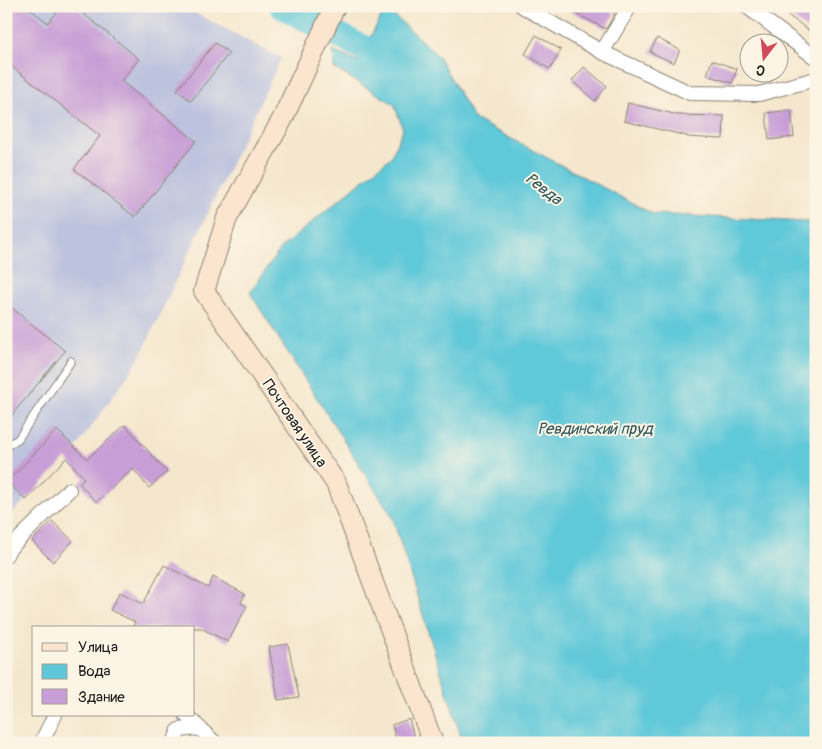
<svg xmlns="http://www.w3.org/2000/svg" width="822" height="749" font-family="Pangolin,sans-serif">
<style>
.industrial{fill:#bdc3de}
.water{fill:#5ec8d9;stroke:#3d727a}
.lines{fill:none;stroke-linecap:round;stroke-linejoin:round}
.river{stroke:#5ec8d9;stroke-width:26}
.building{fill:#c79ed6}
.lane-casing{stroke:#888274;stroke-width:9}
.street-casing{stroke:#888274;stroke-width:16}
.secondary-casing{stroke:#888274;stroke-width:22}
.lane{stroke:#fff;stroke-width:7}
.street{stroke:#fff;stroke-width:14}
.secondary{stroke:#fce5cf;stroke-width:20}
.labels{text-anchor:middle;stroke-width:4;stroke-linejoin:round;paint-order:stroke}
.street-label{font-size:15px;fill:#1c1c1c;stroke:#fcf5e5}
.water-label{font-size:16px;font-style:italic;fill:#33585e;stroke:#fcf5e5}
</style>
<rect width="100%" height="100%" fill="#fcf5e5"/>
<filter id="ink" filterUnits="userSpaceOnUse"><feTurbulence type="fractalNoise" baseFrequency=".02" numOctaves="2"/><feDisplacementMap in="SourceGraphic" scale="10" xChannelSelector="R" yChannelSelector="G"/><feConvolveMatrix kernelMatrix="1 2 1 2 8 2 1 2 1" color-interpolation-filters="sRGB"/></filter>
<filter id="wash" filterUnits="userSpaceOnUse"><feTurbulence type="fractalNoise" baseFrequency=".0096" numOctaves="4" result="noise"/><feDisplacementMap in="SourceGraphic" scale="20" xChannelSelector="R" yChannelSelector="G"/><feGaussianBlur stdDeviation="1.12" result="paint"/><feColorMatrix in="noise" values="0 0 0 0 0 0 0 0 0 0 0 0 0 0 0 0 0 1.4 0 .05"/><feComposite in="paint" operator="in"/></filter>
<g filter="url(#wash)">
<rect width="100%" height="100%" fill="#f5e7cd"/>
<path class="industrial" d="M 6,6 L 182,6 L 281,58 L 138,361 L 79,444 L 6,520 Z"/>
<path class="water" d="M 267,6 L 319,6 L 309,27 Z
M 386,8 L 438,56 L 474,119 L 653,214 L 806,222 L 816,216 L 816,743 L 463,743 L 392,516 L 250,293 L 281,248 L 391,157 L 403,129 L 394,104 L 334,68 L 333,51 L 357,62 Z"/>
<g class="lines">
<path class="river" d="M 282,6 L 365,49 L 392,70"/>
</g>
<g id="blocks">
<path class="building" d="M 6,6 L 26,6 L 48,23 L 62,6 L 74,6 L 139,59 L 121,81 L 196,141 L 135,217 L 74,169 L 100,136 L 6,62 Z
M 561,6 L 602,6 L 615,13 L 606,29 Z
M 774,6 L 816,6 L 816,36 L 799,23 Z
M 536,35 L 561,50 L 550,69 L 525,54 Z
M 657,38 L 680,50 L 674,63 L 650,52 Z
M 215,43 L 229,53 L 191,101 L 177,90 Z
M 712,60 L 737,69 L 732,83 L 707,75 Z
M 584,67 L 607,86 L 595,101 L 572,81 Z
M 628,103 L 678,115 L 724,116 L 723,139 L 687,137 L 687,136 L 624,121 Z
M 791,110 L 794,137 L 769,140 L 766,113 Z
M 12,308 L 65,351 L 6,422 L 6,315 Z
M 125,425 L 167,472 L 149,488 L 133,469 L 96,502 L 79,483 L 84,478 L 66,458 L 26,500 L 7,482 L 57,430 L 87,459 Z
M 52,521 L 73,541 L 53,562 L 32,541 Z
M 164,565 L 208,588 L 213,577 L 245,594 L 241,603 L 247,606 L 228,642 L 201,628 L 132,628 L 135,622 L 110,610 L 120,592 L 143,604 Z
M 288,644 L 299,697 L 278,700 L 269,647 Z
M 409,719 L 416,743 L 397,743 L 392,725 Z"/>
</g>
</g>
<g filter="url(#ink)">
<use href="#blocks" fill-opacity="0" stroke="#888274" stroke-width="1"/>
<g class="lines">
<g class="lane-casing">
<path id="lane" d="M 6,446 L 18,439 L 71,361"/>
</g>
<g class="street-casing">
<path id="street" d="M 522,6 L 602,52 L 690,93 L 759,94 L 816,79
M 746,6 L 816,58
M 602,52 L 630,6
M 6,555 L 9,549 L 69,490
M 186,715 L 215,743
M 41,743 L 55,715
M 174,743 L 179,730 L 199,728"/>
</g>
<g class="secondary-casing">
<path id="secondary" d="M 335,6 L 282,120 L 227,218 L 204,291 L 336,483 L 433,743"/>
</g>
<use href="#lane" class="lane"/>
<use href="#street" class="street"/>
<use href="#secondary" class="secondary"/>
</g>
</g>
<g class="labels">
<g class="street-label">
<text transform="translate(295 423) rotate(56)" y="5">Почтовая улица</text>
</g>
<g class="water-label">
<text transform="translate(544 188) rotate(38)" y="6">Ревда</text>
<text x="595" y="434">Ревдинский пруд</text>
</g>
</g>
<rect width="822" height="749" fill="none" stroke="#fcf5e5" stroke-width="25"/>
<rect x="32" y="626" width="162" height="90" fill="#fcf5e5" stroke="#a29e95"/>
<rect x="42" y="643" width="25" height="8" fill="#fce5cf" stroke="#a29e95"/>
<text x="78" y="652" font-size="15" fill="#1c1c1c">Улица</text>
<rect x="42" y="664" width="25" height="15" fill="#5ec8d9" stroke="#a29e95"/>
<text x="78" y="676" font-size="15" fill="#1c1c1c">Вода</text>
<rect x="42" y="689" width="25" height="15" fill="#c79ed6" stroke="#a29e95"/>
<text x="78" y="702" font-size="15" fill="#1c1c1c">Здание</text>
<g transform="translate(764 58) rotate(196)"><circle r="24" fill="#fcf5e5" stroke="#a29e95"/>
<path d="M0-4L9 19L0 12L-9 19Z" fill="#d1495b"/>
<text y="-8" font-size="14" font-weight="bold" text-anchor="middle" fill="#1c1c1c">С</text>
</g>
</svg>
